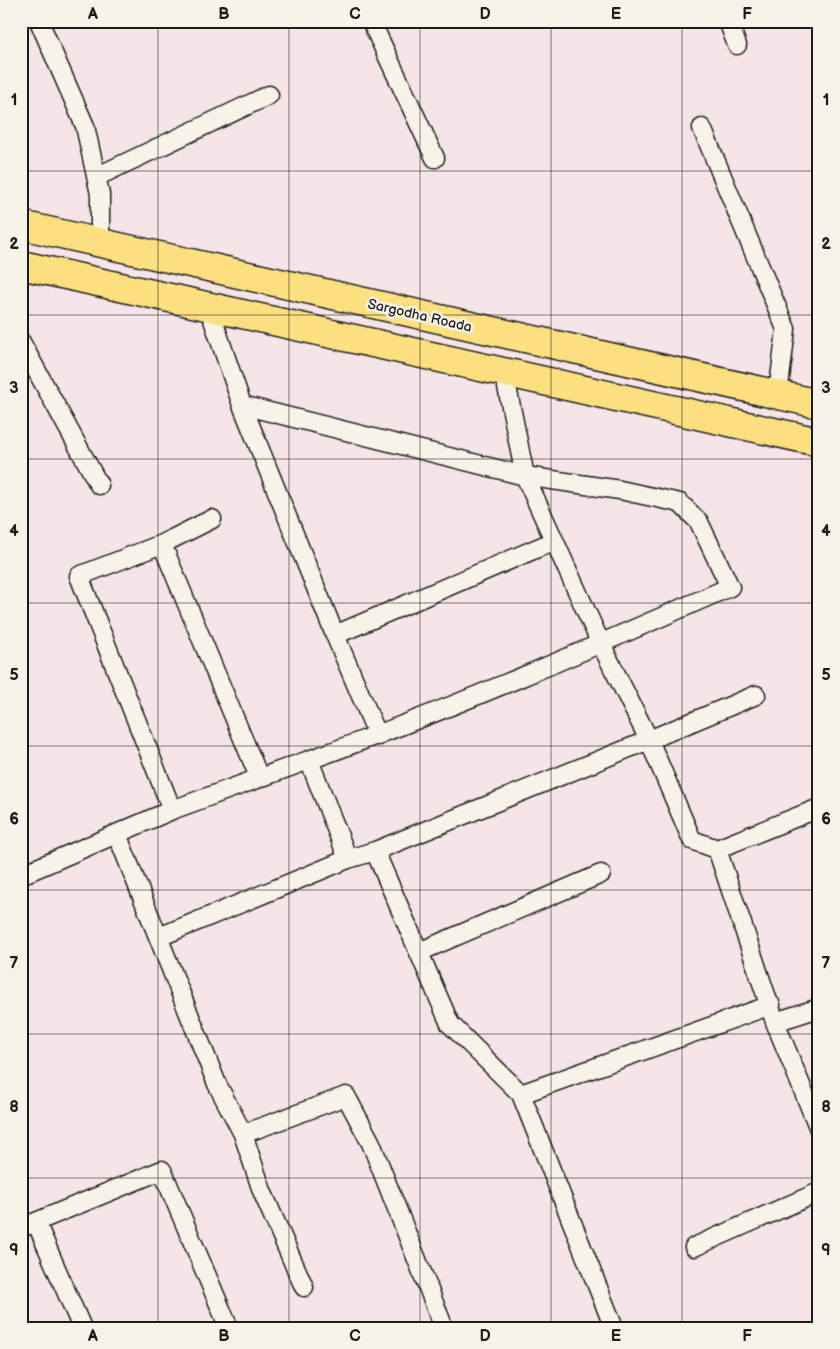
<svg xmlns="http://www.w3.org/2000/svg" width="840" height="1349" font-family="'Balsamiq Sans',sans-serif">
<style>
.lines{fill:none;stroke-linecap:round;stroke-linejoin:round}
.street-casing{stroke:#1c1c1c;stroke-width:21}
.highway-casing{stroke:#1c1c1c;stroke-width:31}
.street{stroke:#f7f3e8;stroke-width:18}
.highway{stroke:#fce080;stroke-width:28}
.grid{fill:none;stroke:#1c1c1c;stroke-width:1;stroke-opacity:0.55}
.labels{text-anchor:middle;stroke-width:5;stroke-linejoin:round;paint-order:stroke}
.street-label{font-size:14px;fill:#1c1c1c;stroke:#f7f3e8}
.neatline{fill:none;stroke:#1c1c1c;stroke-width:2}
.grid-label{font-size:16px;text-anchor:middle;font-weight:bold;fill:#1c1c1c}
</style>
<rect width="100%" height="100%" fill="#f5e5e9"/>
<filter id="ink" filterUnits="userSpaceOnUse"><feTurbulence type="fractalNoise" baseFrequency=".02" numOctaves="2"/><feDisplacementMap in="SourceGraphic" scale="10" xChannelSelector="R" yChannelSelector="G"/><feConvolveMatrix kernelMatrix="1 2 1 2 8 2 1 2 1" color-interpolation-filters="sRGB"/></filter>
<g filter="url(#ink)">
<g class="lines">
<g class="street-casing">
<path id="street" d="M 39,21 L 85,126 L 100,194 L 100,243
M 371,21 L 435,158
M 728,21 L 737,45
M 702,128 L 786,329 L 778,395
M 96,177 L 269,95
M 208,305 L 242,405 L 525,476 L 620,490 L 680,503 L 699,522 L 730,587 C 591,648 452,709 309,760 L 348,859 L 375,851 L 649,740 L 601,644 L 525,476 L 504,372
M 21,342 L 99,485
M 242,405 L 335,635 L 554,541
M 212,519 L 162,544 L 259,777
M 162,544 L 79,576 L 172,810
M 335,635 L 378,736
M 819,808 L 717,849 L 775,1022 L 819,1129
M 117,834 L 217,1084 L 243,1134 L 262,1191 L 304,1287
M 717,849 L 692,840 L 649,740 L 756,695
M 375,851 L 450,1024 L 521,1094
M 21,875 L 172,810 L 309,760
M 159,937 L 348,859
M 419,952 L 601,874
M 775,1022 L 819,1008
M 243,1134 L 346,1096 L 371,1143 L 444,1328
M 36,1222 L 82,1328
M 21,1228 L 162,1170 L 229,1328
M 694,1247 L 819,1192
M 614,1328 L 521,1094 L 771,1005"/>
</g>
<g class="highway-casing">
<path id="highway" d="M 21,225 L 819,404
M 21,265 L 819,442"/>
</g>
<use href="#street" class="street"/>
<use href="#highway" class="highway"/>
</g>
</g>
<path class="grid" d="M 158,21 L 158,1328M 289,21 L 289,1328M 420,21 L 420,1328M 551,21 L 551,1328M 682,21 L 682,1328M 21,171 L 819,171M 21,315 L 819,315M 21,459 L 819,459M 21,603 L 819,603M 21,746 L 819,746M 21,890 L 819,890M 21,1034 L 819,1034M 21,1178 L 819,1178"/>
<g class="labels">
<g class="street-label">
<text transform="translate(420 315) rotate(13)" y="5">Sargodha Roada</text>
</g>
</g>
<rect width="840" height="1349" fill="none" stroke="#f7f3e8" stroke-width="55"/>
<rect x="28" y="28" width="784" height="1294" class="neatline"/>
<g class="grid-label">
<text x="93" y="19">A</text>
<text x="224" y="19">B</text>
<text x="355" y="19">C</text>
<text x="485" y="19">D</text>
<text x="616" y="19">E</text>
<text x="747" y="19">F</text>
<text x="14" y="105">1</text>
<text x="826" y="105">1</text>
<text x="14" y="249">2</text>
<text x="826" y="249">2</text>
<text x="14" y="393">3</text>
<text x="826" y="393">3</text>
<text x="14" y="536">4</text>
<text x="826" y="536">4</text>
<text x="14" y="680">5</text>
<text x="826" y="680">5</text>
<text x="14" y="824">6</text>
<text x="826" y="824">6</text>
<text x="14" y="968">7</text>
<text x="826" y="968">7</text>
<text x="14" y="1112">8</text>
<text x="826" y="1112">8</text>
<text x="14" y="1255">9</text>
<text x="826" y="1255">9</text>
<text x="93" y="1341">A</text>
<text x="224" y="1341">B</text>
<text x="355" y="1341">C</text>
<text x="485" y="1341">D</text>
<text x="616" y="1341">E</text>
<text x="747" y="1341">F</text>
</g>
</svg>
